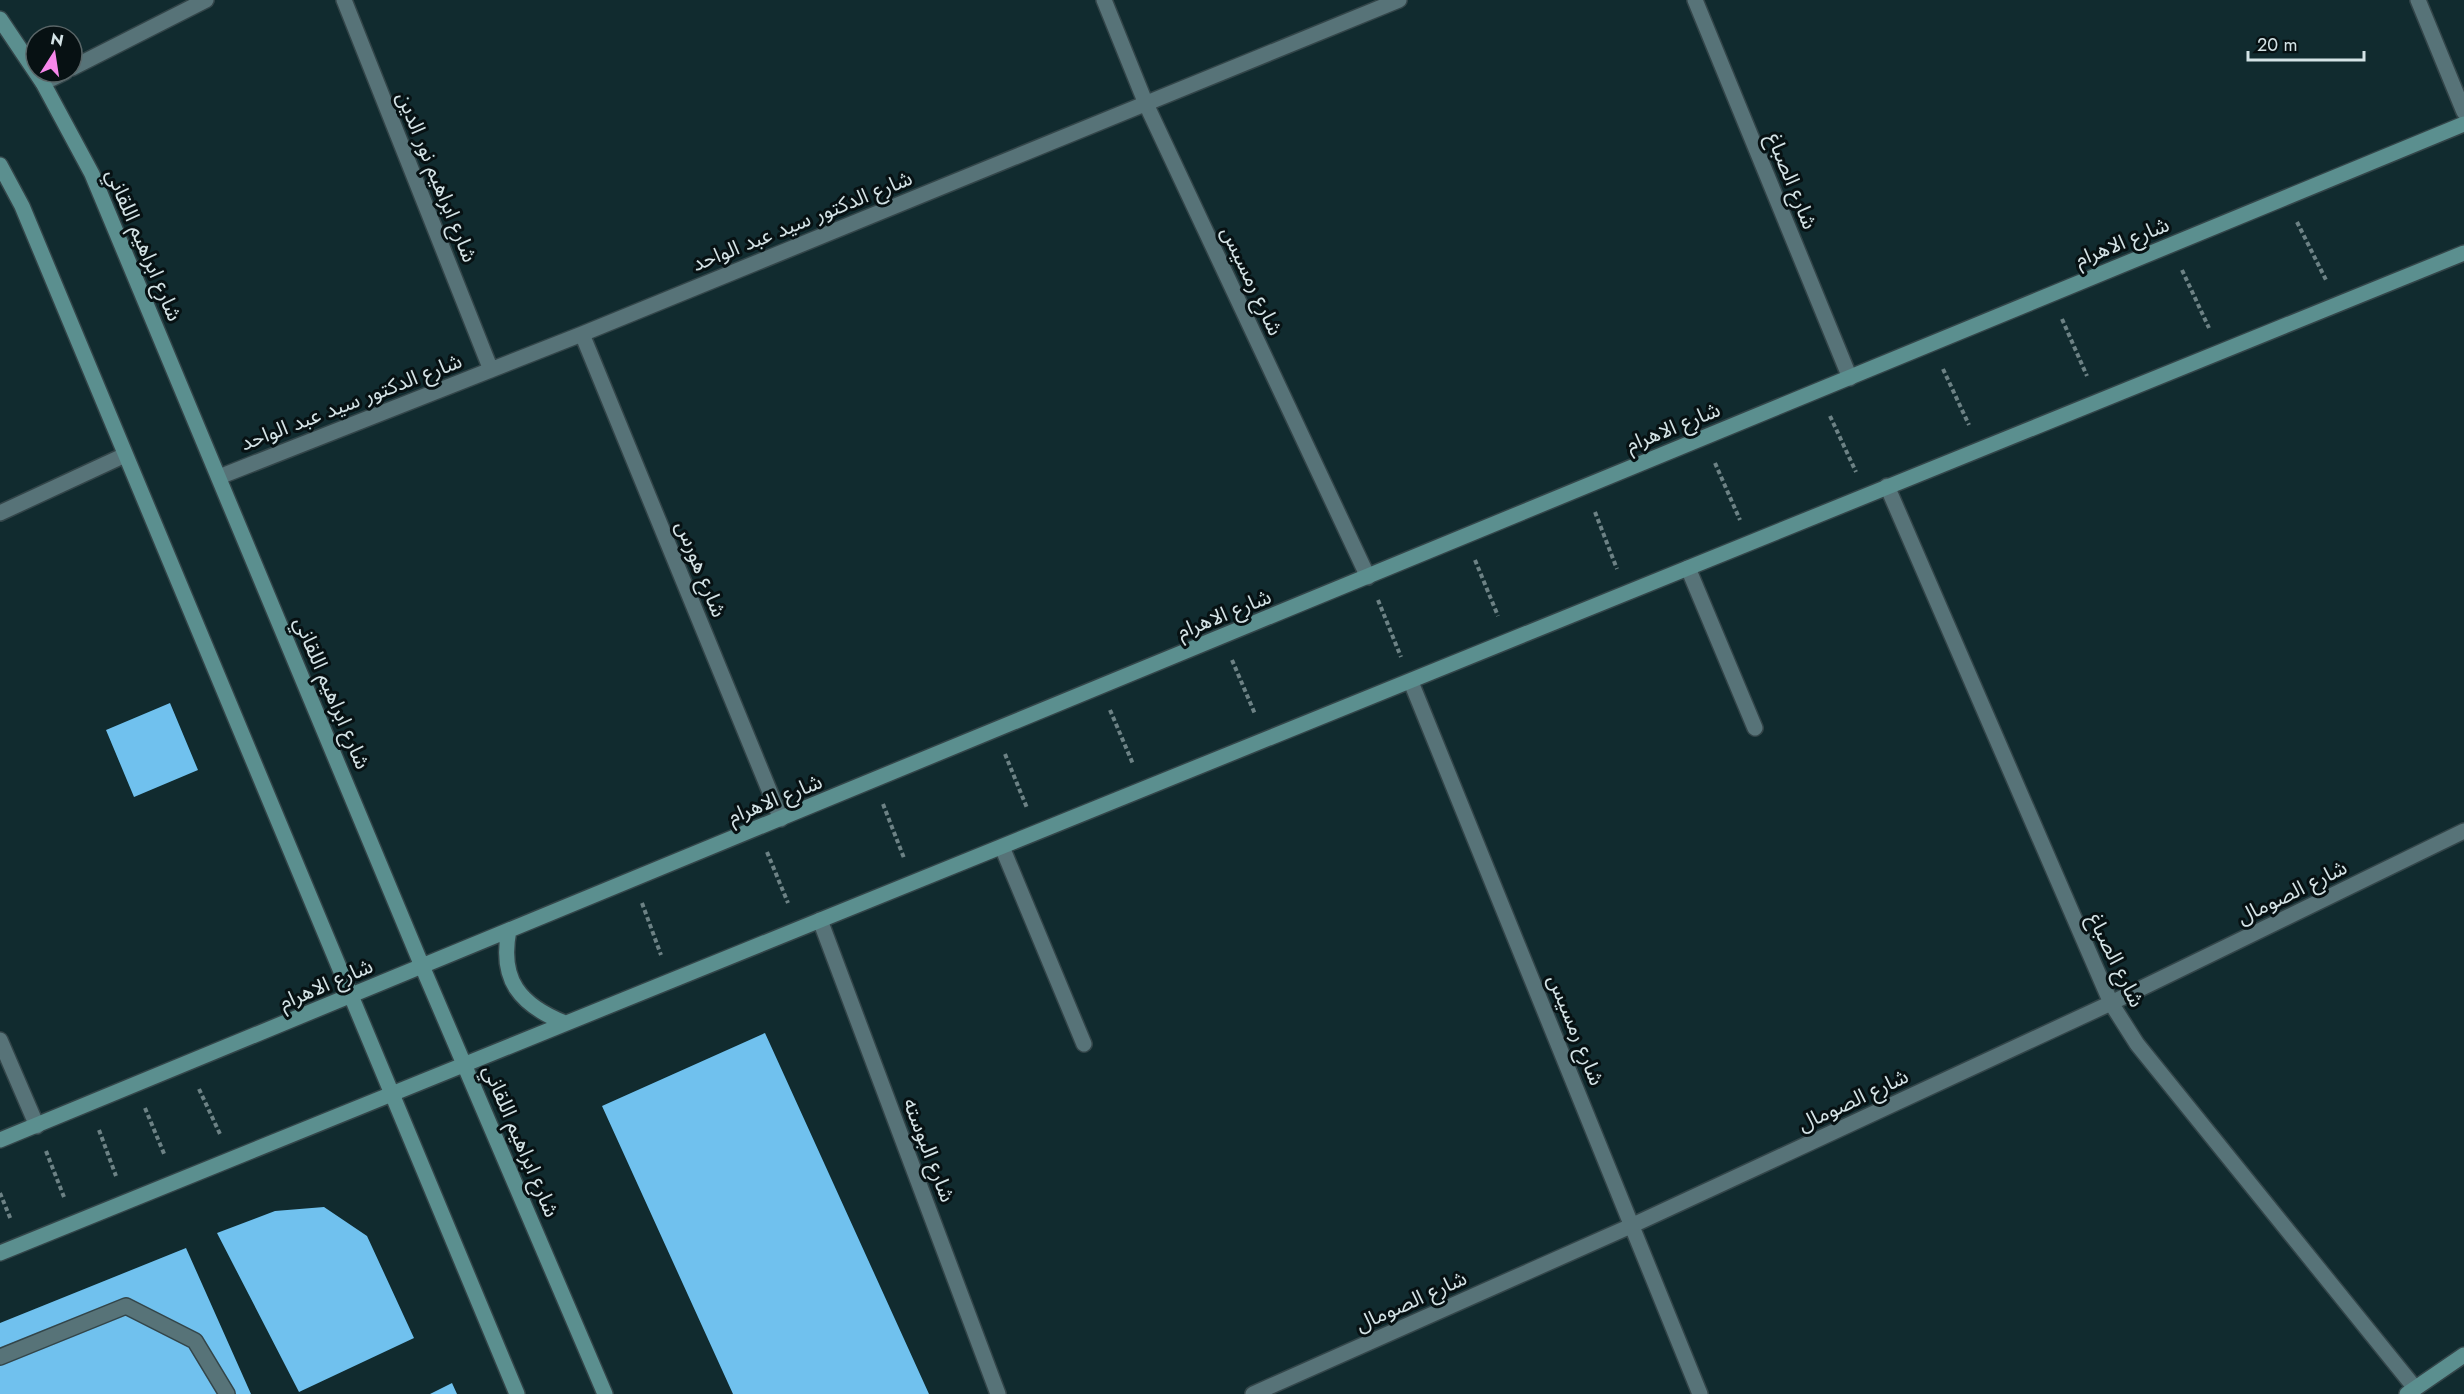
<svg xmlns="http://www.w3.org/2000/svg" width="2464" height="1394" font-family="Jost,'Noto Sans Arabic',sans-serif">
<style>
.building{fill:#70c1ee}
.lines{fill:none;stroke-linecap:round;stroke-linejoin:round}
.service-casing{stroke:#334549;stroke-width:18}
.minor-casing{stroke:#334549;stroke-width:18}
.tertiary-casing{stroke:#334549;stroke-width:18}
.secondary-casing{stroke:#334549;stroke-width:18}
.path{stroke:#6d8285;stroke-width:4;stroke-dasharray:4.5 3;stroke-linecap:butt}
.service{stroke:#577378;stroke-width:15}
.minor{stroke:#577378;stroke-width:15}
.tertiary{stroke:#577378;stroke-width:15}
.secondary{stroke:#5b8f8f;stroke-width:15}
.labels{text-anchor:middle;stroke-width:6;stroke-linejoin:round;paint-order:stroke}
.street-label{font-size:21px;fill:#d4e3e6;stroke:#071113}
</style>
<rect width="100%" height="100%" fill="#112b2f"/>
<path class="building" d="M 170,703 L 198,770 L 134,797 L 106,730 Z
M 765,1033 L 929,1394 L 733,1394 L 602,1106 Z
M 324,1207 L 367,1236 L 414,1338 L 299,1392 L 217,1233 L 275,1211 Z
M 186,1248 L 251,1394 L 0,1394 L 0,1323 Z
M 452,1383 L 457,1394 L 430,1394 Z"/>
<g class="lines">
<g class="service-casing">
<path id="service" d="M 1688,568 L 1755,728
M 1002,847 L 1084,1044
M 0,1357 L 126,1306 L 195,1341 L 227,1394"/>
</g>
<g class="minor-casing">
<path id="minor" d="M 344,0 L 491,370
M 1104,0 L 1146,104 L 1368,577
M 1695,0 L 1850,378
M 72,68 L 206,0
M 43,83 L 65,72
M 582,334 L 781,819
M 219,477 L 582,334 L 1399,0
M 1887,486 L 2111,1003 L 2137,1044 L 2415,1388
M 0,513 L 125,455
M 1411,682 L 1700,1394
M 820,920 L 998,1394
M 0,1040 L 37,1126
M 1253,1394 L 1633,1225 L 2111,1003 L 2464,831"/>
</g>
<g class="tertiary-casing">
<path id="tertiary" d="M 2418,0 L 2464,112"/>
</g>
<g class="secondary-casing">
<path id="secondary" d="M 0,19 L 43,83 L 92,174 L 422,966 L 605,1394
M 0,165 L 22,206 L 517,1394
M 509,930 C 499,980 520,1005 565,1023
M 0,1140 L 2464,124
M 0,1253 L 2464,253
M 2407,1394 L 2464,1355"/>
</g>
<path class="path" d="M 2297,222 L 2326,280
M 2182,270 L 2209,328
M 2062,319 L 2087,376
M 1943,369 L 1969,425
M 1830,416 L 1856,472
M 1715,463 L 1740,520
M 1595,512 L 1617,569
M 1475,560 L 1498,616
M 1378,600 L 1401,657
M 1232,660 L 1255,714
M 1110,710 L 1133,764
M 1005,754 L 1027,808
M 883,804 L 904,858
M 767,852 L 788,903
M 642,903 L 661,955
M 199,1089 L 220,1134
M 145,1108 L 165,1156
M 99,1130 L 116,1176
M 46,1151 L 64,1197
M 0,1193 L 11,1220"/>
<use href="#service" class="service"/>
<use href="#minor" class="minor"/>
<use href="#tertiary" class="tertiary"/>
<use href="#secondary" class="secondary"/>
</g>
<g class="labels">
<g class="street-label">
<text transform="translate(437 177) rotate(68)" y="7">شارع ابراهيم نور الدين</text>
<text transform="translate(1792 181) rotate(68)" y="7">شارع الصباغ</text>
<text transform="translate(802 221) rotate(-22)" y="7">شارع الدكتور سيد عبد الواحد</text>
<text transform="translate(2122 242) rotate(-22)" y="7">شارع الاهرام</text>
<text transform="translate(144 245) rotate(67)" y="7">شارع ابراهيم اللقاني</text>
<text transform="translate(1252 281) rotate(65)" y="7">شارع رمسيس</text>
<text transform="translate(351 402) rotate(-21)" y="7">شارع الدكتور سيد عبد الواحد</text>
<text transform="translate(1673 427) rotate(-22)" y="7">شارع الاهرام</text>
<text transform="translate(701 569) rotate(68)" y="7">شارع هورس</text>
<text transform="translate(1224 614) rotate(-22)" y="7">شارع الاهرام</text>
<text transform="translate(332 693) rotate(67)" y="7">شارع ابراهيم اللقاني</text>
<text transform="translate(775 799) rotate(-22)" y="7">شارع الاهرام</text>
<text transform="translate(2292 892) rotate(-26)" y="7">شارع الصومال</text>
<text transform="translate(2116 960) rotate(64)" y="7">شارع الصباغ</text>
<text transform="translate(326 984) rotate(-23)" y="7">شارع الاهرام</text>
<text transform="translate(1576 1030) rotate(68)" y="7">شارع رمسيس</text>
<text transform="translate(1853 1100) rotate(-25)" y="7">شارع الصومال</text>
<text transform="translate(521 1141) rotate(67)" y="7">شارع ابراهيم اللقاني</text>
<text transform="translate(929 1150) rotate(69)" y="7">شارع البوسته</text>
<text transform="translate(1411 1301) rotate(-24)" y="7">شارع الصومال</text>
</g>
</g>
<g transform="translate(54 54) rotate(12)"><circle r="28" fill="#071113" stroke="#596567" stroke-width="1.5"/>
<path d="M0-4.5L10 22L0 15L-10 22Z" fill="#f788eb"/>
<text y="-9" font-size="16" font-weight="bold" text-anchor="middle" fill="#d4e3e6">N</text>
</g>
<path d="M2248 51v9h116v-9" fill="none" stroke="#d4e3e6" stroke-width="3"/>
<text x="2257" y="51" font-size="18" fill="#d4e3e6" stroke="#071113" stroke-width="4.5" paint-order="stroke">20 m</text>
</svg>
